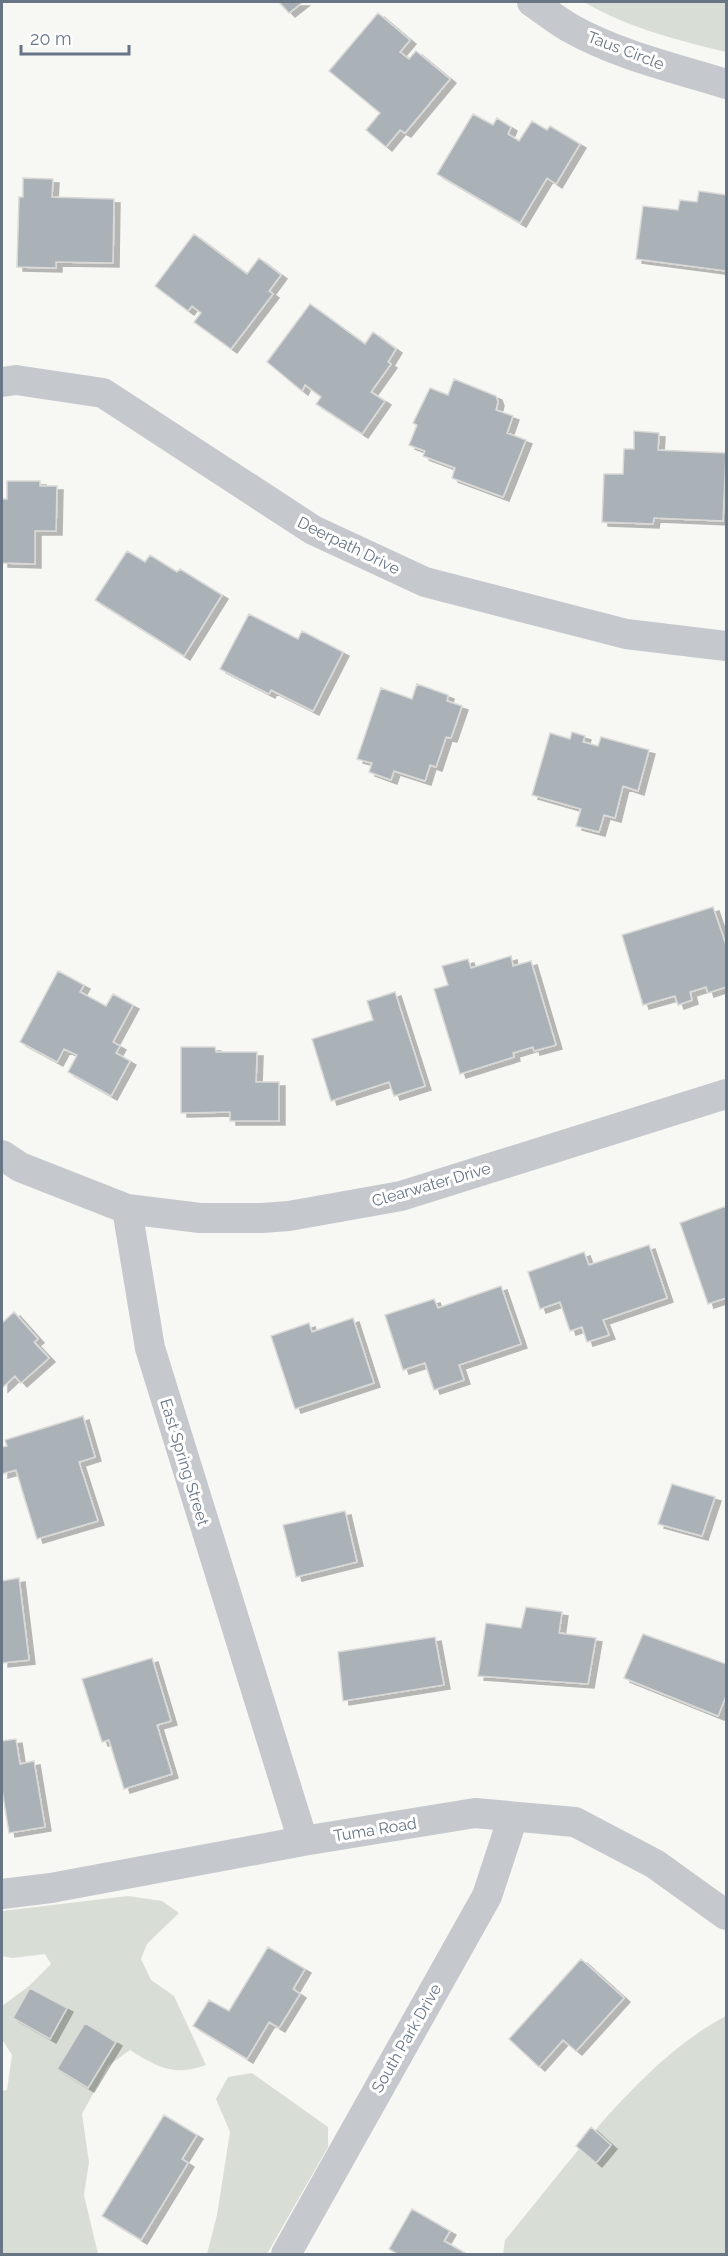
<svg xmlns="http://www.w3.org/2000/svg" width="728" height="2256" font-family="Raleway,sans-serif">
<style>
.green{fill:#d8ded5}
.building{fill:#aab1b7;stroke:#d9d9d7;stroke-width:1.5;filter:url(#shadow)}
.lines{fill:none;stroke-linecap:round;stroke-linejoin:round}
.minor{stroke:#c5c8cc;stroke-width:30}
.labels{text-anchor:middle;stroke-width:6;stroke-linejoin:round;paint-order:stroke}
.street-label{font-size:16px;fill:#677585;stroke:#fff}
</style>
<defs>
<filter id="shadow"><feDropShadow dx="6" dy="4" stdDeviation="0" flood-color="#0004"/></filter>
</defs>
<rect width="100%" height="100%" fill="#f7f7f4"/>
<path class="green" d="M 584,2 L 726,2 L 726,52 C 677,40 628,28 584,2 Z
M 128,1896 L 162,1901 L 179,1913 L 147,1944 L 141,1959 L 151,1980 L 174,1996 L 206,2065 C 174,2077 157,2067 130,2050 L 108,2066 L 82,2114 L 89,2162 L 84,2195 L 98,2254 L 2,2254 L 2,2091 L 7,2090 L 12,2055 L 2,2039 L 2,2006 L 29,1986 L 51,1964 L 45,1954 L 12,1958 L 2,1956 L 2,1911 Z
M 726,2016 L 726,2254 L 503,2254 L 505,2240 C 569,2164 639,2062 726,2016 Z
M 252,2073 L 328,2127 L 328,2147 L 267,2254 L 207,2254 L 217,2215 L 230,2132 L 216,2099 L 228,2077 Z"/>
<path class="building" d="M 279,2 L 303,2 L 289,13 Z
M 378,13 L 410,40 L 400,52 L 409,59 L 416,51 L 450,79 L 405,133 L 400,130 L 386,147 L 366,130 L 380,113 L 329,71 Z
M 473,114 L 493,125 L 497,118 L 511,127 L 508,134 L 519,141 L 532,121 L 547,130 L 550,126 L 580,144 L 556,184 L 547,178 L 520,223 L 437,174 Z
M 23,178 L 53,179 L 52,197 L 114,199 L 113,263 L 56,262 L 56,268 L 17,267 L 19,197 L 23,197 Z
M 699,191 L 726,195 L 726,271 L 636,259 L 643,206 L 678,210 L 680,200 L 697,202 Z
M 194,234 L 247,274 L 259,258 L 281,275 L 269,291 L 273,294 L 231,349 L 194,322 L 201,313 L 192,306 L 188,311 L 155,286 Z
M 310,304 L 365,344 L 373,332 L 396,349 L 388,362 L 391,364 L 371,392 L 385,401 L 362,434 L 316,404 L 321,397 L 305,385 L 302,391 L 267,362 Z
M 454,379 L 496,396 L 498,402 L 496,410 L 513,416 L 507,433 L 526,440 L 503,497 L 452,478 L 455,468 L 423,456 L 425,451 L 409,445 L 417,425 L 413,423 L 430,388 L 448,395 Z
M 634,431 L 659,433 L 658,450 L 726,453 L 723,521 L 654,518 L 653,524 L 602,522 L 604,474 L 623,474 L 624,449 L 634,449 Z
M 7,481 L 40,481 L 40,486 L 57,486 L 56,531 L 35,531 L 35,564 L 2,563 L 2,499 L 7,499 Z
M 127,551 L 145,562 L 150,555 L 177,572 L 180,569 L 222,595 L 184,656 L 95,600 Z
M 249,614 L 298,639 L 302,631 L 343,652 L 313,711 L 271,690 L 269,694 L 220,669 Z
M 417,684 L 448,695 L 447,701 L 462,706 L 451,738 L 446,737 L 436,767 L 430,765 L 425,781 L 394,771 L 391,780 L 369,772 L 372,763 L 357,759 L 381,688 L 412,699 Z
M 572,732 L 585,736 L 583,742 L 598,746 L 601,737 L 649,750 L 638,791 L 623,786 L 615,818 L 604,815 L 599,832 L 576,826 L 581,809 L 532,795 L 550,733 L 570,739 Z
M 713,907 L 726,945 L 726,987 L 708,993 L 706,987 L 690,992 L 692,1000 L 678,1005 L 675,996 L 643,1005 L 622,935 Z
M 511,956 L 513,966 L 531,961 L 556,1045 L 534,1051 L 533,1047 L 513,1053 L 514,1057 L 460,1074 L 434,989 L 448,985 L 442,966 L 468,959 L 471,968 Z
M 58,971 L 84,985 L 80,992 L 106,1006 L 113,994 L 133,1005 L 113,1042 L 120,1046 L 116,1053 L 130,1061 L 111,1096 L 68,1072 L 77,1055 L 64,1049 L 57,1062 L 20,1042 Z
M 395,992 L 425,1086 L 394,1096 L 389,1082 L 331,1101 L 312,1039 L 373,1020 L 367,1001 Z
M 181,1047 L 215,1047 L 216,1052 L 257,1052 L 256,1082 L 279,1082 L 279,1121 L 230,1121 L 230,1112 L 181,1113 Z
M 726,1206 L 726,1298 L 708,1304 L 680,1223 Z
M 649,1245 L 667,1298 L 603,1320 L 609,1335 L 587,1342 L 582,1327 L 570,1331 L 560,1302 L 540,1309 L 528,1272 L 584,1252 L 589,1265 Z
M 501,1286 L 521,1344 L 459,1365 L 464,1380 L 434,1390 L 425,1363 L 403,1370 L 385,1315 L 434,1299 L 438,1308 Z
M 14,1312 L 38,1339 L 34,1342 L 49,1358 L 21,1383 L 15,1376 L 2,1388 L 2,1323 Z
M 353,1318 L 374,1383 L 295,1409 L 271,1336 L 309,1323 L 312,1332 Z
M 83,1416 L 95,1457 L 79,1462 L 98,1521 L 37,1539 L 16,1470 L 2,1474 L 2,1447 L 7,1446 L 5,1440 Z
M 672,1484 L 715,1497 L 702,1536 L 658,1524 Z
M 345,1511 L 357,1562 L 296,1577 L 283,1525 Z
M 19,1578 L 29,1660 L 2,1663 L 2,1581 Z
M 526,1607 L 562,1612 L 559,1633 L 596,1638 L 588,1684 L 478,1676 L 486,1623 L 521,1628 Z
M 643,1634 L 726,1664 L 726,1696 L 718,1716 L 624,1678 Z
M 435,1637 L 444,1685 L 343,1701 L 338,1652 Z
M 152,1658 L 171,1721 L 157,1725 L 172,1774 L 124,1789 L 109,1740 L 102,1742 L 82,1679 Z
M 16,1739 L 20,1764 L 34,1761 L 45,1827 L 9,1833 L 2,1789 L 2,1741 Z
M 268,1947 L 305,1969 L 293,1989 L 300,1994 L 279,2028 L 269,2022 L 247,2059 L 193,2026 L 209,2000 L 229,2011 Z
M 581,1959 L 624,1998 L 576,2051 L 563,2040 L 539,2067 L 509,2039 Z
M 30,1988 L 67,2008 L 50,2039 L 13,2018 Z
M 85,2023 L 116,2042 L 88,2088 L 57,2069 Z
M 164,2115 L 197,2135 L 182,2159 L 188,2163 L 141,2240 L 102,2216 Z
M 591,2127 L 611,2145 L 596,2163 L 576,2146 Z
M 412,2209 L 450,2231 L 444,2241 L 467,2254 L 397,2254 L 389,2249 Z"/>
<g class="lines">
<path class="minor" d="M 532,2 C 544,10 556,20 570,28 C 618,55 674,68 726,84
M 2,382 L 16,380 L 103,393 L 313,530 L 425,582 L 626,634 L 726,646
M 2,1155 L 20,1167 L 127,1209 L 150,1348 L 303,1841
M 127,1209 L 200,1218 L 262,1218 L 289,1216 L 401,1196 L 726,1094
M 2,1894 L 51,1888 L 303,1841 L 475,1813 L 575,1822 L 655,1864 L 726,1915
M 286,2254 L 487,1896 L 513,1817"/>
</g>
<g class="labels">
<g class="street-label">
<text transform="translate(626 50) rotate(21)" y="6">Taus Circle</text>
<text transform="translate(349 545) rotate(26)" y="6">Deerpath Drive</text>
<text transform="translate(431 1184) rotate(-16)" y="6">Clearwater Drive</text>
<text transform="translate(185 1462) rotate(73)" y="6">East Spring Street</text>
<text transform="translate(375 1829) rotate(-9)" y="6">Tuma Road</text>
<text transform="translate(406 2038) rotate(-60)" y="6">South Park Drive</text>
</g>
</g>
<rect width="728" height="2256" fill="none" stroke="#677585" stroke-width="6"/>
<path d="M21 45v9h108v-9" fill="none" stroke="#677585" stroke-width="3"/>
<text x="30" y="45" font-size="18" fill="#677585" stroke="#ffffff" stroke-width="4.5" paint-order="stroke">20 m</text>
</svg>
